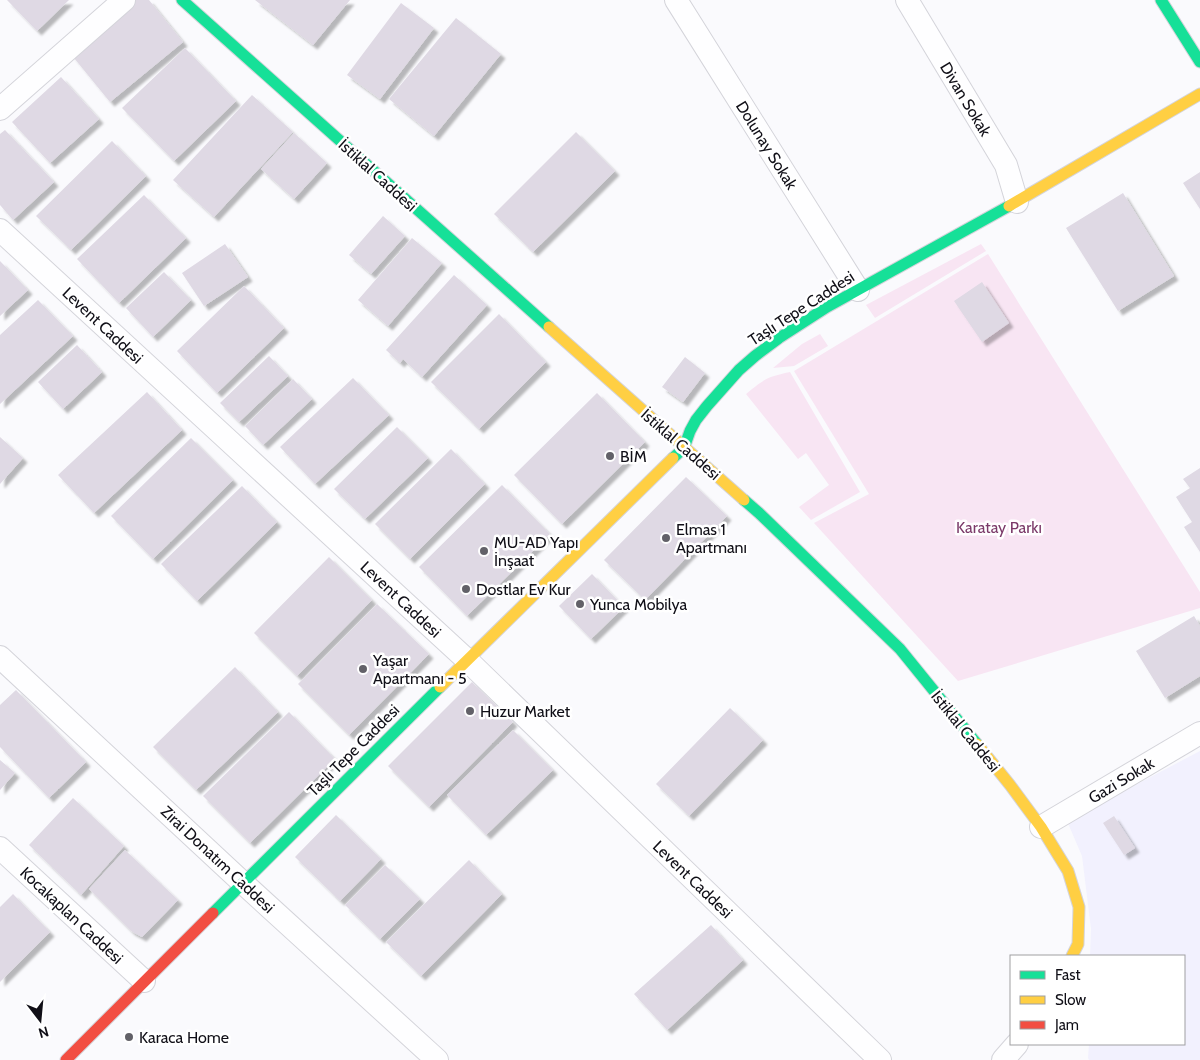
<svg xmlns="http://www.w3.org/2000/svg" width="1200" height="1060" font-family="Cabin,sans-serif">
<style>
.built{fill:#f2f1fe}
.green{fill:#f8e5f3}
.building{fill:#dfd9e4;filter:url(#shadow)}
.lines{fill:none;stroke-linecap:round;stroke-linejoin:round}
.street-casing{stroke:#d4d4da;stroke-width:24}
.fast-casing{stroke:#d4d4da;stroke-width:13}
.slow-casing{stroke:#d4d4da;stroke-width:13}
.jam-casing{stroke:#d4d4da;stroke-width:13}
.street{stroke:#fefeff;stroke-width:22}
.fast{stroke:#16e098;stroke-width:11}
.slow{stroke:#ffcf43;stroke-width:11}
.jam{stroke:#f24e42;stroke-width:11}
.poi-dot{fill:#626168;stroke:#fff;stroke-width:2}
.labels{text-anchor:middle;stroke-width:5;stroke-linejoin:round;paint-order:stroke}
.street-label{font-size:16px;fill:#100f17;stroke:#fff}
.poi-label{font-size:16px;fill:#100f17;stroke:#fff;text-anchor:start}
.park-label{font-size:16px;fill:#7b3a69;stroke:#fff}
</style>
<defs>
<filter id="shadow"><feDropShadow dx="4.5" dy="4.5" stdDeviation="1" flood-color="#0004"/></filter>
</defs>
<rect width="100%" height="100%" fill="#fafafd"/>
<path class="built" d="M 1200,751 L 1200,1060 L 1089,1060 L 1088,1058 L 1089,1044 L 1184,1044 L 1184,956 L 1090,956 L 1091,929 L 1082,856 L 1067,821 Z"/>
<path class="green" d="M 981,244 L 986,251 L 875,318 L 866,305 Z
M 988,254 L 1200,592 L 1200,608 L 958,681 L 814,523 L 869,494 L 794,371 Z
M 820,334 L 828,346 L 794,366 L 773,368 L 802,344 Z
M 790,372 L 860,492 L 811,520 L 799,507 L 829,485 L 806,453 L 798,459 L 746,394 C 764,379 767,377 790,372 Z"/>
<path class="building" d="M 7,0 L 69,0 L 37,31 Z
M 136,0 L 149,0 L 183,42 L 110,102 L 70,53 Z
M 255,0 L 350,0 L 313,45 Z
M 401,3 L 434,28 L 380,99 L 347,75 Z
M 456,18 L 501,54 L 434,136 L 389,99 Z
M 185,48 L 236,101 L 174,161 L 122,108 Z
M 61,77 L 99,119 L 50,163 L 12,122 Z
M 252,95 L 293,132 L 214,217 L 173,180 Z
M 5,130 L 54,182 L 13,220 L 0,205 L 0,134 Z
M 576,132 L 615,171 L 533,252 L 494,214 Z
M 294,133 L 327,163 L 294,199 L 261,169 Z
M 112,141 L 146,176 L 71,250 L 36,216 Z
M 1200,172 L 1200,209 L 1183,183 Z
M 1123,193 L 1174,276 L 1118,311 L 1066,228 Z
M 144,195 L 186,238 L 119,303 L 77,259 Z
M 383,216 L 405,236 L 371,274 L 349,255 Z
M 412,238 L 442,263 L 388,326 L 358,300 Z
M 225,244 L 248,277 L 204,306 L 182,273 Z
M 0,261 L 28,290 L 0,316 Z
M 164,272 L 191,300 L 153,337 L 126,308 Z
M 454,275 L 487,305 L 422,377 L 403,359 L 400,363 L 386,350 Z
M 982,282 L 1009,323 L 982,342 L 954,301 Z
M 244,286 L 284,328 L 217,393 L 177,351 Z
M 38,300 L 73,336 L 0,404 L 0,335 Z
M 499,314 L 546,362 L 479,429 L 431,382 Z
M 77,345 L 102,372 L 63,409 L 38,382 Z
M 269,356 L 288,376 L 239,422 L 220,403 Z
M 685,357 L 705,373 L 683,402 L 662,387 Z
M 353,378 L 389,415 L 315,484 L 280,447 Z
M 293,379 L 312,399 L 263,445 L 245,426 Z
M 147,392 L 182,430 L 94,513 L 58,475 Z
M 597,393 L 645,442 L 562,524 L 514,475 Z
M 397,427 L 428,458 L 365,519 L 334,489 Z
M 0,437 L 23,458 L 0,484 Z
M 191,438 L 233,480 L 153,559 L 111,516 Z
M 451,449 L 485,484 L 410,559 L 375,524 Z
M 1200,468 L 1200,552 L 1184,527 L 1192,522 L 1176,497 L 1190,488 L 1183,479 Z
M 686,477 L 727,516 L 645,600 L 604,560 Z
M 502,485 L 550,534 L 467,616 L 419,567 Z
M 242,486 L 277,522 L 197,601 L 161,564 Z
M 329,557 L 372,600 L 297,676 L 254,633 Z
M 592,574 L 624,607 L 591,639 L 559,606 Z
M 377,604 L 429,654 L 349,735 L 298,684 Z
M 1194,616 L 1200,626 L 1200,676 L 1165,698 L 1136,651 Z
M 235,667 L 278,712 L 196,790 L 153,747 Z
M 472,682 L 513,722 L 429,807 L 388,766 Z
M 16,690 L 86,762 L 49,798 L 0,747 L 0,705 Z
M 730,708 L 763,740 L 689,816 L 656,784 Z
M 289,712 L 335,759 L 250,843 L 203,796 Z
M 513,730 L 553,770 L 486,835 L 447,795 Z
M 0,760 L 15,773 L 0,790 Z
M 73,798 L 124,846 L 81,895 L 29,845 Z
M 336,815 L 381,859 L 340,901 L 295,857 Z
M 1114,816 L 1135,848 L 1124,855 L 1103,823 Z
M 125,850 L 178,900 L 142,937 L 131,931 L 89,889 Z
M 469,860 L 502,894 L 421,976 L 386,942 Z
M 385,865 L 420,899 L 380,939 L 345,905 Z
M 13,894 L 50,932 L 0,982 L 0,907 Z
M 711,925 L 743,960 L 667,1030 L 634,994 Z"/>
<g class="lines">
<g class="street-casing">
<path id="street" d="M 676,0 L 858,290
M 907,0 L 1006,165 L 1017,202
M 0,109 L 124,0
M 0,230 L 467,660 L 880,1060
M 0,657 L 243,883 L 437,1060
M 1041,827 L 1200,733
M 0,848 L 144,981
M 1003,1060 L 1017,1044"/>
</g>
<g class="fast-casing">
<path id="fast" d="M 182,0 L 549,327
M 1161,0 L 1200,62
M 673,458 L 684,448 L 690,431 L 696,420 L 707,406 L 739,370 L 755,356 L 779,338 L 827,307 L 1009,206
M 744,500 L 759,513 L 900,649 L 977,744
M 213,913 L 440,687"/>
</g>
<g class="slow-casing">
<path id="slow" d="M 1009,206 L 1200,94
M 549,327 L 744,500
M 440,687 L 673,458
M 977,744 L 1010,785 L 1041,827 L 1068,871 L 1079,907 L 1078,944 L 1072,956"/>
</g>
<g class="jam-casing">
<path id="jam" d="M 66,1060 L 213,913"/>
</g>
<use href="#street" class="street"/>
<use href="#fast" class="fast"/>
<use href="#slow" class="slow"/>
<use href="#jam" class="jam"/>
</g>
<g class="poi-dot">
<circle cx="610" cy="456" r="5"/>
<circle cx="666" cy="538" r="5"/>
<circle cx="484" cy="551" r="5"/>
<circle cx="466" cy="589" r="5"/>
<circle cx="580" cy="604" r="5"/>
<circle cx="363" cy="669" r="5"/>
<circle cx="470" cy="711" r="5"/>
<circle cx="129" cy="1037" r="5"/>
</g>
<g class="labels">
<g class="street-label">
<text transform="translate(966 99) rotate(59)" y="6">Divan Sokak</text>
<text transform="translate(767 145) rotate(58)" y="6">Dolunay Sokak</text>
<text transform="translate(378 175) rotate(42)" y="6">İstiklal Caddesi</text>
<text transform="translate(801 308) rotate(-33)" y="6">Taşlı Tepe Caddesi</text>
<text transform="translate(103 325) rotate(43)" y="6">Levent Caddesi</text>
<text transform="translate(681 444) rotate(41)" y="6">İstiklal Caddesi</text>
<text transform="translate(401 599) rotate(43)" y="6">Levent Caddesi</text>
<text transform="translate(966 731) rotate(51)" y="6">İstiklal Caddesi</text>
<text transform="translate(353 750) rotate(-45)" y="6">Taşlı Tepe Caddesi</text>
<text transform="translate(1121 780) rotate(-31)" y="6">Gazi Sokak</text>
<text transform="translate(218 859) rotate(43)" y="6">Zirai Donatım Caddesi</text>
<text transform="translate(693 879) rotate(44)" y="6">Levent Caddesi</text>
<text transform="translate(72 915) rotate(43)" y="6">Kocakaplan Caddesi</text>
</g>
<g class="poi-label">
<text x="620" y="462">BİM</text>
<text x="676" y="535">Elmas 1<tspan x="676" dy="18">Apartmanı</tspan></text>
<text x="494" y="548">MU-AD Yapı<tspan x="494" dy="18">İnşaat</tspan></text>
<text x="476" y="595">Dostlar Ev Kur</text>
<text x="590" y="610">Yunca Mobilya</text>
<text x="373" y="666">Yaşar<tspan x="373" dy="18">Apartmanı - 5</tspan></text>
<text x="480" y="717">Huzur Market</text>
<text x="139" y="1043">Karaca Home</text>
</g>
<g class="park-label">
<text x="999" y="533">Karatay Parkı</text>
</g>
</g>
<rect x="1010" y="955" width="175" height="90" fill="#ffffff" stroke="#9f9fa2"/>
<rect x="1020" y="971" width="25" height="8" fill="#16e098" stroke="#9f9fa2"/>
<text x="1055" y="980" font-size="15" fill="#100f17">Fast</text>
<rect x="1020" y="996" width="25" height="8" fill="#ffcf43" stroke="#9f9fa2"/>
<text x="1055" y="1005" font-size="15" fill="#100f17">Slow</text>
<rect x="1020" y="1021" width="25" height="8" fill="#f24e42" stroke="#9f9fa2"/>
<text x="1055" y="1030" font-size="15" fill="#100f17">Jam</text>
<g transform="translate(40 1020) rotate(164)" stroke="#ffffff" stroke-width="4" paint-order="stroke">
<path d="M0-4L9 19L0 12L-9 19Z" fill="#100f17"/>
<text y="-8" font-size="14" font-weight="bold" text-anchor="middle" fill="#100f17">N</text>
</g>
</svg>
